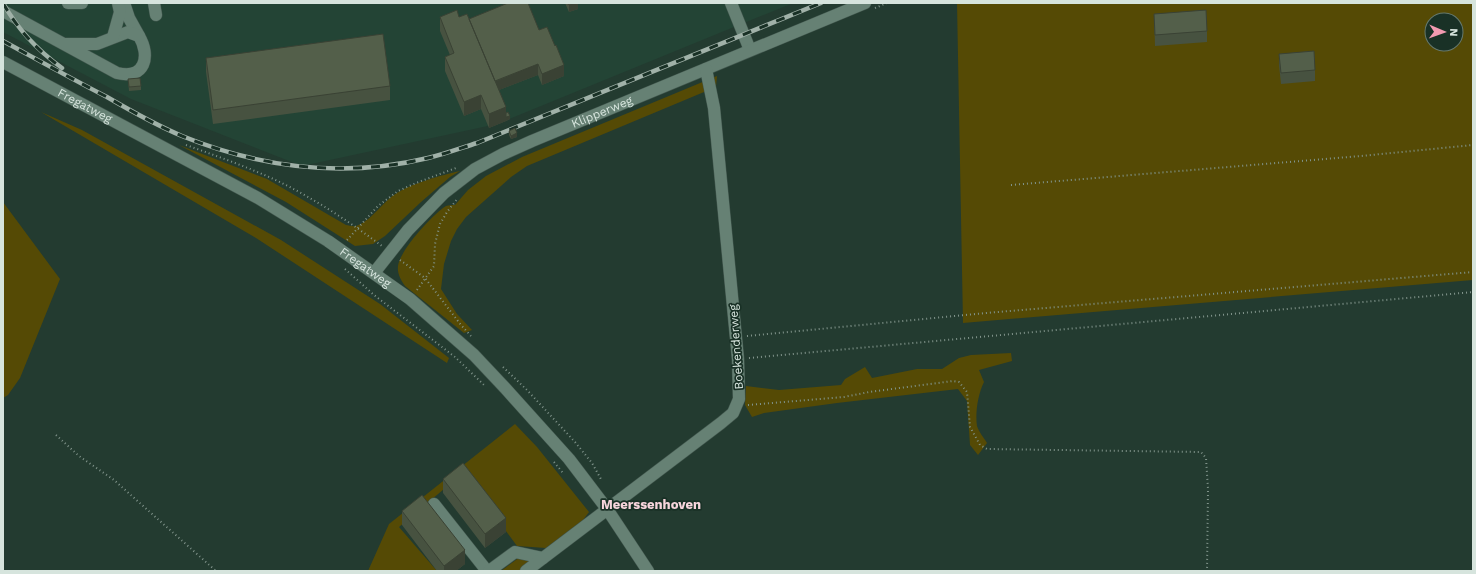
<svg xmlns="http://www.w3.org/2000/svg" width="1476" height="574" font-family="'Work Sans',sans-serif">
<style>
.built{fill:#234435}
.green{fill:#554a05;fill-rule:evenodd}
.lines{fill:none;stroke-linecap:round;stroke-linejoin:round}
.minor-casing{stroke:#43584f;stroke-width:13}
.path{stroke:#81948b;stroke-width:2;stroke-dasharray:1 3;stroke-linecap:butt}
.minor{stroke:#668174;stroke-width:12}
.rail-casing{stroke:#a0b1a8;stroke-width:4.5}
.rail{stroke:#193126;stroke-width:3;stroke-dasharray:9;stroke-linecap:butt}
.wall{fill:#475240}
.shaded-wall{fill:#3a4234}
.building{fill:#535f4a;stroke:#3a4234}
.labels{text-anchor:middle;stroke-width:3.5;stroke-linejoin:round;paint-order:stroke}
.street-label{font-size:12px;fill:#d6e4dd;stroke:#193126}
.neighbourhood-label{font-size:13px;font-weight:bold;fill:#f7d5dc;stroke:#193126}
</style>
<rect width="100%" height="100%" fill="#233b30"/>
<path class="built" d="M 3,3 L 793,3 L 497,124 L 302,166 L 131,99 L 3,32 Z"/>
<path class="green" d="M 957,3 L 1473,3 L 1473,280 L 963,323 ZM 1432,20 L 1456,20 L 1456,44 L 1432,44 Z
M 717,76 L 716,87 L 527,166 L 511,177 L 466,217 L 457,229 L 451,241 L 444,264 L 441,289 L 457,314 L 472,330 L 464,333 L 405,286 C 401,280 397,274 398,266 C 400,250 432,215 446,206 C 449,205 452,205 455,205 L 468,190 L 486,176 L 522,157 Z
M 41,112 L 82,130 L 281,240 L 380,304 L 449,358 L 447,363 L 256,238 Z
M 179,145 L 267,179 L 346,225 C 349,225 353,227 356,226 C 370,222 382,203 394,195 C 409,184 442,175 460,171 L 450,177 L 421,202 L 385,236 L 373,244 L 355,246 L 286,202 Z
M 3,202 L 60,279 L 20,378 L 8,395 L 3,398 Z
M 1011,353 L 1012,361 L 979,370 L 984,382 C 978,394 975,413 977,426 C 979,432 984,438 987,443 L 978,455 L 970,445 L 967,401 L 958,389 L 837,403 L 764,413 L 752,417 L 745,405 L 746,386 L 779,390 L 841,385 L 845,379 L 865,367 L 872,378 L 917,369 L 942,369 L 959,358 L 971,355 Z
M 515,424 L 537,447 L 589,512 L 583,520 L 546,548 L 517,546 L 463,473 L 399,527 L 437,571 L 368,571 L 389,524 Z
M 520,557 L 534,560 L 520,571 L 501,571 Z"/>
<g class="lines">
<g class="minor-casing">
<g id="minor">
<path d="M 68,3 L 82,3"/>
<path d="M 124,3 L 129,18 L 139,36"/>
<path d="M 154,3 L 156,15"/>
<path d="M 731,3 L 750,50"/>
<path d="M 3,11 L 117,73 C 145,80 151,56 139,36 L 128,32 L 97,44 L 65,44"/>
<path d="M 113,37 L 120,12 L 118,3"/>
<path id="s1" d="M 3,62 L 258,198 L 328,241 L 410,299 L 474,355 L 506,389 L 569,459 L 607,509 L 648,571"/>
<path id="s2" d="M 374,273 L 408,230 L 444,193 L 475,169 L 503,154 L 532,141 L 865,3"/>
<path d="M 434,504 L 487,571"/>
<path d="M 489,571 L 515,552 L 543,558"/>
<path d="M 526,571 L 721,423 L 733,413 L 739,399 L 738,359 L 714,108 L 706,69"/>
</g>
</g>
<path class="path" d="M 875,8 L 887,3
M 186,145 C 214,155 242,165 269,177 C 309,195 347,220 382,246
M 1011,185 L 1361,156 L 1473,145
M 347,240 L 378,206 L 398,191 L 416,183 L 456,168
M 400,260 L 425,278 L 461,325 L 471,336
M 345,269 L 374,295 L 455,357 L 484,385
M 417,290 L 434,266 L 435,244 L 440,224 L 447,212 L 458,198
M 747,336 L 986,313 L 1473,272
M 749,358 L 1473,292
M 503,367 L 527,390 L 575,442 L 592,463 L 602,481
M 748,405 L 844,397 L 869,392 L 953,381 L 959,382 L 967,392 L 970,427 L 980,445 L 987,449 L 1201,452 L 1206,458 L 1208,489 L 1207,571
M 56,435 L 79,456 L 114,480 L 216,571
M 554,462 L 563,473"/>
<use href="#minor" class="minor"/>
<g class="rail-casing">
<path id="rail" d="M 3,3 C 18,30 37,50 62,68
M 3,41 C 38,60 72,79 107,97 C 131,111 156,125 182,136 C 261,168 345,178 428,158 C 445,154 461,148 477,143 L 821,3"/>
</g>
<use href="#rail" class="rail"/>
</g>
<path class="wall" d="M 565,3 L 578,3 L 578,9 L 569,12 Z
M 1154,14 L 1207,31 L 1207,42 L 1155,46 Z
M 440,17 L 459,17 L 539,30 L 564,76 L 542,85 L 538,75 L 499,90 L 506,113 L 510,119 L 506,121 L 506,120 L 506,121 L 489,128 L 481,109 L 464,116 L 445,71 L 445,57 L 450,55 L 440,31 Z
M 1279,54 L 1315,70 L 1315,81 L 1281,84 L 1279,65 Z
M 206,58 L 390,86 L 390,100 L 213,124 L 206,72 Z
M 128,79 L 141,86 L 141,90 L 129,91 Z
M 509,131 L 517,137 L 511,139 L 509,135 Z
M 443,479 L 506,532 L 485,548 L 443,493 Z
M 402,511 L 465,564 L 456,571 L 437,571 L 402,525 Z"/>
<path class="shaded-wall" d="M 574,3 L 578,3 L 578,9 L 569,12 L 569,5 Z
M 538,64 L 538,75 L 494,92 L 494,82 Z
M 564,65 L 564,76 L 542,85 L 542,74 Z
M 481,95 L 481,109 L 464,116 L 464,102 Z
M 506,107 L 506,121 L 489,128 L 489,114 Z
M 510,116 L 510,119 L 506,121 L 506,117 Z
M 517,133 L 517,137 L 511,139 L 511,136 Z
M 506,518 L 506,532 L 485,548 L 485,534 Z
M 465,550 L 465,564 L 456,571 L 444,571 L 444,566 Z"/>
<path class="building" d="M 508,3 L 528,3 L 539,30 L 547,27 L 555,46 L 556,45 L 564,65 L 542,74 L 538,64 L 495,81 L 469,19 Z
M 568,3 L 574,3 L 569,5 Z
M 457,10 L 459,17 L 467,14 L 506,107 L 489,114 L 481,95 L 464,102 L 445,57 L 454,53 L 440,17 Z
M 1206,10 L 1207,31 L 1155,35 L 1154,14 Z
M 383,34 L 390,86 L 213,110 L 206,58 Z
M 1314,51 L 1315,70 L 1281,73 L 1279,54 Z
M 140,78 L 141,86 L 129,87 L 128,79 Z
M 508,112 L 510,116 L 506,117 L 506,113 Z
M 515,128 L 517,133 L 511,136 L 509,131 Z
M 463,463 L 506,518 L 485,534 L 443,479 Z
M 422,495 L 465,550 L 444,566 L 402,511 Z"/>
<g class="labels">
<g class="street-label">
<text dy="4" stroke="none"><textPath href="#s1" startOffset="93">Fregatweg</textPath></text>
<text dy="4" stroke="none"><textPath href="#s2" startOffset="285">Klipperweg</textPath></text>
<text dy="4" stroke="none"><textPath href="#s1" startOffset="417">Fregatweg</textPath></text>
<text transform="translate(736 347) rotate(-94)" y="4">Boekenderweg</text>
</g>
<g class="neighbourhood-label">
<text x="651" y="509">Meerssenhoven</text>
</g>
</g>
<rect width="1476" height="574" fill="none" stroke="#d6e4dd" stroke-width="8"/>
<g transform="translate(1444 32) rotate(92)"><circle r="19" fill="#193126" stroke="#65796f"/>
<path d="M0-3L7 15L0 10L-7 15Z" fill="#f29ab0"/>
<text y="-6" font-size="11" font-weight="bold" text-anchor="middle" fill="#d6e4dd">N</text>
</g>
</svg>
